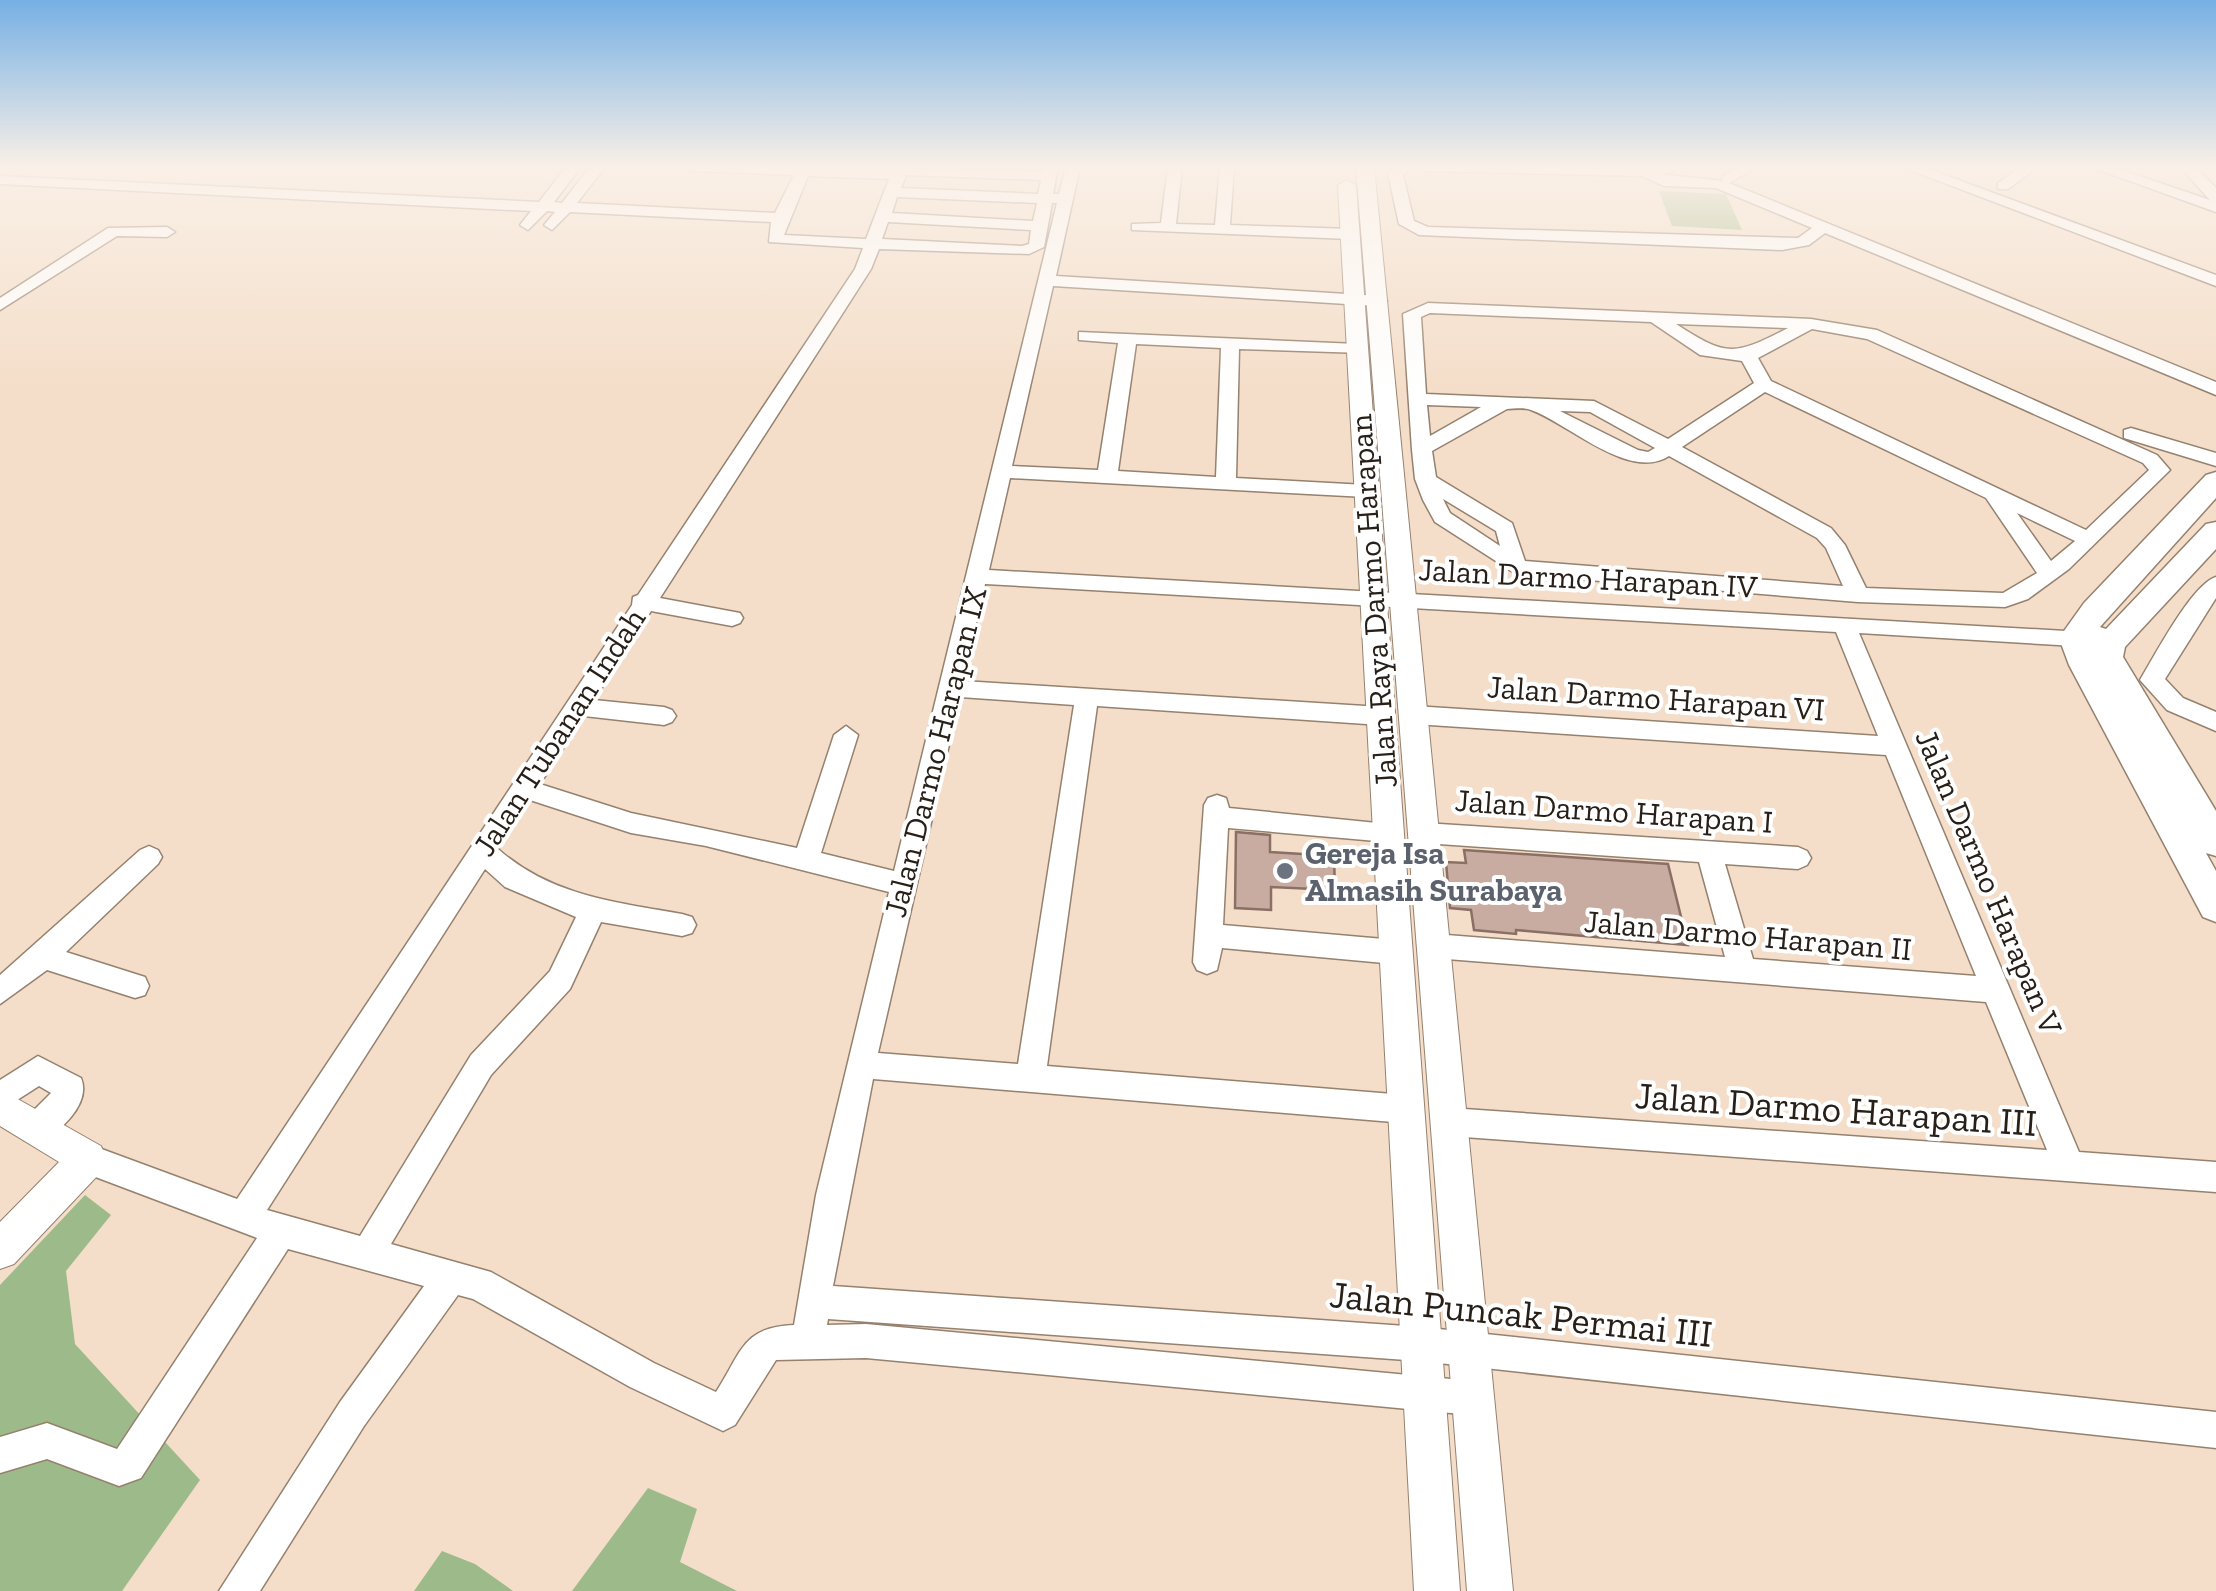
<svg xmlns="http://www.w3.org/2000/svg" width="2216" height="1591" font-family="'Zilla Slab',serif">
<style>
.green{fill:#9dbb8a}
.building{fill:#c9aca1;stroke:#8a6f65;stroke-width:2.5}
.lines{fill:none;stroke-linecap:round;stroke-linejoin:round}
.minor-casing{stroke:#95816e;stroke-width:3}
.tertiary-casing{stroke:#95816e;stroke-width:2}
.secondary-casing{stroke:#95816e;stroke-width:3}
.minor{fill:#fff;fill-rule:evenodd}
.tertiary{fill:#fff;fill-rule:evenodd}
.secondary{fill:#fff;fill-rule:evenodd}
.worship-dot{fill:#6b7280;stroke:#fff;stroke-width:4}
.labels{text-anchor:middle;stroke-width:8;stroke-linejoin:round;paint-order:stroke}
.street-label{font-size:32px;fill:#282018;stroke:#fff}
.worship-label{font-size:32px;font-weight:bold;fill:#5b616d;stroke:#fff;text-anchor:start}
.near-street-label{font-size:38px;fill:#282018;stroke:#fff}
</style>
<rect width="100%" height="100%" fill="#f4dec9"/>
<path class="green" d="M 1659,191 L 1726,194 L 1742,230 L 1672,226 Z
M 85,1195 L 111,1215 L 66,1271 L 75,1344 L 200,1480 L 122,1591 L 0,1591 L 0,1285 Z
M 648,1488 L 697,1509 L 680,1562 L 737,1591 L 572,1591 Z
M 442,1551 L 475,1564 L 513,1591 L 414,1591 Z"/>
<path class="building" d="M 1236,832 L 1270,835 L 1270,852 L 1334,856 L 1335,890 L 1271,887 L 1271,910 L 1235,908 Z
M 1464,850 L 1668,864 L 1688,945 L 1516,930 L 1516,934 L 1474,930 L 1471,910 L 1450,908 L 1446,862 L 1466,863 Z"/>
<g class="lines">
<g class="minor-casing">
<path id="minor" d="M 566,167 L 581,167 L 554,202 L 562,203 L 590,167 L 605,167 L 577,203 L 775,213 L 794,175 L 692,171 L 685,167 L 1043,171 L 1044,167 L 1058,167 L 1053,194 L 1059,194 L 1066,167 L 1080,167 L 1056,276 L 1379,296 L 1387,301 L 1379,306 L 1053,286 L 1012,466 L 1098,470 L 1118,343 L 1079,340 L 1079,332 L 1357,344 L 1363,345 L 1363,353 L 1239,349 L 1236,478 L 1366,485 L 1376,491 L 1366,497 L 1010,478 L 989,570 L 2083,632 L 2086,638 L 2075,646 L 1859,633 L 2079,1152 L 2216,1162 L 2216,1192 L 1450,1136 L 1439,1132 L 1435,1122 L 1439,1112 L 1450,1108 L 2047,1150 L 1986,1002 L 1434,958 L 1424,954 L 1420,946 L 1424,938 L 1434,934 L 1725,957 L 1699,862 L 1424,843 L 1415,840 L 1411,833 L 1415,826 L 1424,823 L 1798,847 L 1807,851 L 1811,858 L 1807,865 L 1798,869 L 1725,864 L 1753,959 L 1976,976 L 1886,755 L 1414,724 L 1402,715 L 1414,706 L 1878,736 L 1836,632 L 985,584 L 963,681 L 1381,707 L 1393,716 L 1381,725 L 1097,706 L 1047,1066 L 1405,1095 L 1416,1099 L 1420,1109 L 1416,1119 L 1405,1123 L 873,1079 L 833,1286 L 1420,1327 L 2216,1412 L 2216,1448 L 1420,1361 L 828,1319 L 827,1325 L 866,1324 L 1472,1381 L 1484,1386 L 1489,1398 L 1484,1410 L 1472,1415 L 866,1358 L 776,1360 L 735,1425 L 723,1431 L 630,1387 L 473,1299 L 458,1295 L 364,1426 L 260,1591 L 219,1591 L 340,1402 L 424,1286 L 288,1249 L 141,1478 L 119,1486 L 47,1459 L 0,1473 L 0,1437 L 47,1423 L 117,1449 L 257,1238 L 77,1170 L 73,1159 L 77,1148 L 88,1144 L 237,1199 L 632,605 L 633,597 L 638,595 L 855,269 L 863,248 L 769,242 L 771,222 L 570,212 L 552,230 L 544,225 L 555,212 L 547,211 L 528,230 L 520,225 L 531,211 L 0,184 L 0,176 L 539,202 ZM 906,175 L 1041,180 L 1038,194 L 901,188 ZM 808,176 L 889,179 L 866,239 L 784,235 ZM 897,197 L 1037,203 L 1033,221 L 892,213 ZM 1052,203 L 1057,203 L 894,871 L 821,853 L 858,735 L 846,726 L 834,735 L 797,848 L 631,813 L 540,784 L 584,716 L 664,725 L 672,722 L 676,716 L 672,710 L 664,707 L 594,700 L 651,611 L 732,626 L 740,623 L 743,618 L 740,613 L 660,598 L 871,269 L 879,249 L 1029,254 L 1044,247 ZM 888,222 L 1031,230 L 1029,244 L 1022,246 L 882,239 ZM 1136,344 L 1221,348 L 1216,477 L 1118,471 ZM 960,697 L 1074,705 L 1018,1064 L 878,1053 ZM 530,800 L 631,833 L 706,846 L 889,892 L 816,1195 L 794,1325 C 742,1327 742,1352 716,1392 L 654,1363 L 491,1272 L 391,1244 L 491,1075 L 570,989 L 601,922 L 682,936 L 692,933 L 696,925 L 692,917 L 682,914 C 615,902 551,896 498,849 ZM 485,869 L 505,887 L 576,917 L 550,971 L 471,1055 L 360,1236 L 267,1210 Z
M 1168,167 L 1182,167 L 1176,224 L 1215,225 L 1220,167 L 1234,167 L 1230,225 L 1350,229 L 1358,234 L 1350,239 L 1132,230 L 1132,224 L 1161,223 Z
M 1396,167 L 1415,167 L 1403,175 L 1414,221 L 1428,227 L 1798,238 L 1812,228 L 1716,188 L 1664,186 L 1642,176 L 1426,171 L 1419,167 L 1673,167 L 1672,172 L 1659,174 L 1722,181 L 1723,176 L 1739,167 L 1757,167 L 1729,183 L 2216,382 L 2216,395 L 1825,233 L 1809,245 L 1782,250 L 1419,235 L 1399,224 L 1388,173 Z
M 1902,167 L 1923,167 L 2216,275 L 2216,286 Z
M 2021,167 L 2038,167 L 2008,189 L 1998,189 L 1998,183 Z
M 2091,167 L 2113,167 L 2210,200 L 2180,167 L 2195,167 L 2216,188 L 2216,202 L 2212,201 L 2216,202 L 2216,212 Z
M 108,228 L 167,227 L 175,232 L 167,237 L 117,236 L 0,310 L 0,298 Z
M 1428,303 L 1811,319 L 1877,330 L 2157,455 L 2170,470 L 2069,569 L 2028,599 L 2005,607 L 1858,602 L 1516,574 L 1435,522 L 1423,500 L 1415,479 L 1412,450 L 1403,314 ZM 1430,313 L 1651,322 L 1700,355 L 1742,361 L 1754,383 L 1668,439 L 1594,401 L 1426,394 L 1421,317 ZM 1676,324 L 1788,328 C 1734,356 1727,357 1676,324 ZM 1812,329 L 1867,339 L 2143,463 L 2149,470 L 2086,530 L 1771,381 L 1758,358 ZM 1765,392 L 1986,498 L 2037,573 L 2003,593 L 1866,588 L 1845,545 L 1831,528 L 1682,447 ZM 1427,405 L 1481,407 L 1430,436 ZM 1507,409 C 1513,409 1525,407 1531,410 C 1568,423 1629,482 1669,456 L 1817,538 L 1826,548 L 1843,586 L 1525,561 L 1512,523 L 1436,477 L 1432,451 ZM 1560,411 L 1590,412 L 1655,448 L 1648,452 L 1638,450 ZM 1443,499 L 1496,531 L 1500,546 L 1450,513 ZM 2017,513 L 2075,541 L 2051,561 Z
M 2131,428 L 2216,453 L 2216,466 L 2124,438 L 2124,430 Z
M 2216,577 L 2216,598 L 2165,679 L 2183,698 L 2216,712 L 2216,731 L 2167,710 L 2140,680 C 2154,657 2192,584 2216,577 Z
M 1217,795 L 1226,798 L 1229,808 L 1397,825 L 1401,832 L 1397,839 L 1388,842 L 1228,828 L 1223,925 L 1395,940 L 1405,944 L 1409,952 L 1405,960 L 1395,964 L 1222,948 L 1217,970 L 1207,974 L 1197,970 L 1193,962 L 1204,805 L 1208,798 Z
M 149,846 L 158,850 L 162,857 L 158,864 L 66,952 L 145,977 L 149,986 L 145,995 L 135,998 L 47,970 L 0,1004 L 0,975 L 140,850 Z
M 38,1056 L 81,1078 C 92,1104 58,1135 35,1144 L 24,1140 L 20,1130 L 24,1120 L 51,1093 L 39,1086 L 0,1111 L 0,1080 Z"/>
</g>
<g class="tertiary-casing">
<path id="tertiary" d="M 1356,167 L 1374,167 L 1513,1591 L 1467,1591 Z
M 1347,180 L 1356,185 L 1460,1591 L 1414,1591 L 1338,185 Z
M 0,1089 L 101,1146 L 107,1159 L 101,1172 L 14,1264 L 0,1269 L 0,1222 L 59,1162 L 0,1126 Z"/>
</g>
<g class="secondary-casing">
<path id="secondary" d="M 2216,472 L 2216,498 L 2100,627 L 2106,629 L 2206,524 L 2216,522 L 2216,549 L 2125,647 L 2123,657 L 2216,811 L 2216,856 L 2206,853 L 2216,871 L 2216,922 L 2203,917 L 2069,665 L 2059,638 L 2084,603 L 2206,475 Z"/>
</g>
<use href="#minor" class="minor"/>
<use href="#tertiary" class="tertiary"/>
<use href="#secondary" class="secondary"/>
</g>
<linearGradient id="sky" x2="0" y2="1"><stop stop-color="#76b0e4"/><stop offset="0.43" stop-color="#faf0e7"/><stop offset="1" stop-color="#faf0e7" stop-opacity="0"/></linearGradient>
<rect width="2216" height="390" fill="url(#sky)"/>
<circle class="worship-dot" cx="1285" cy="871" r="10"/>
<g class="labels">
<g class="street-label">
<text transform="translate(1588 578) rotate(3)" y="11">Jalan Darmo Harapan IV</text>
<text transform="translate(1373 601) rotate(-94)" y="11">Jalan Raya Darmo Harapan</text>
<text transform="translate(1656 698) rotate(4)" y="11">Jalan Darmo Harapan VI</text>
<text transform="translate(559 732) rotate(-57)" y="11">Jalan Tubanan Indah</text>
<text transform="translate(935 752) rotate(-76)" y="11">Jalan Darmo Harapan IX</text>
<text transform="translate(1614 811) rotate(4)" y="11">Jalan Darmo Harapan I</text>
<text transform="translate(1989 882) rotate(67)" y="11">Jalan Darmo Harapan V</text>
<text transform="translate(1748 935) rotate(5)" y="11">Jalan Darmo Harapan II</text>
</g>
<g class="worship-label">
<text x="1305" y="864">Gereja Isa<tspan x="1305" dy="37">Almasih Surabaya</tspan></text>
</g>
<g class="near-street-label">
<text transform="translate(1836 1109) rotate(4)" y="13">Jalan Darmo Harapan III</text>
<text transform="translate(1521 1314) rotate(6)" y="13">Jalan Puncak Permai III</text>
</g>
</g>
</svg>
